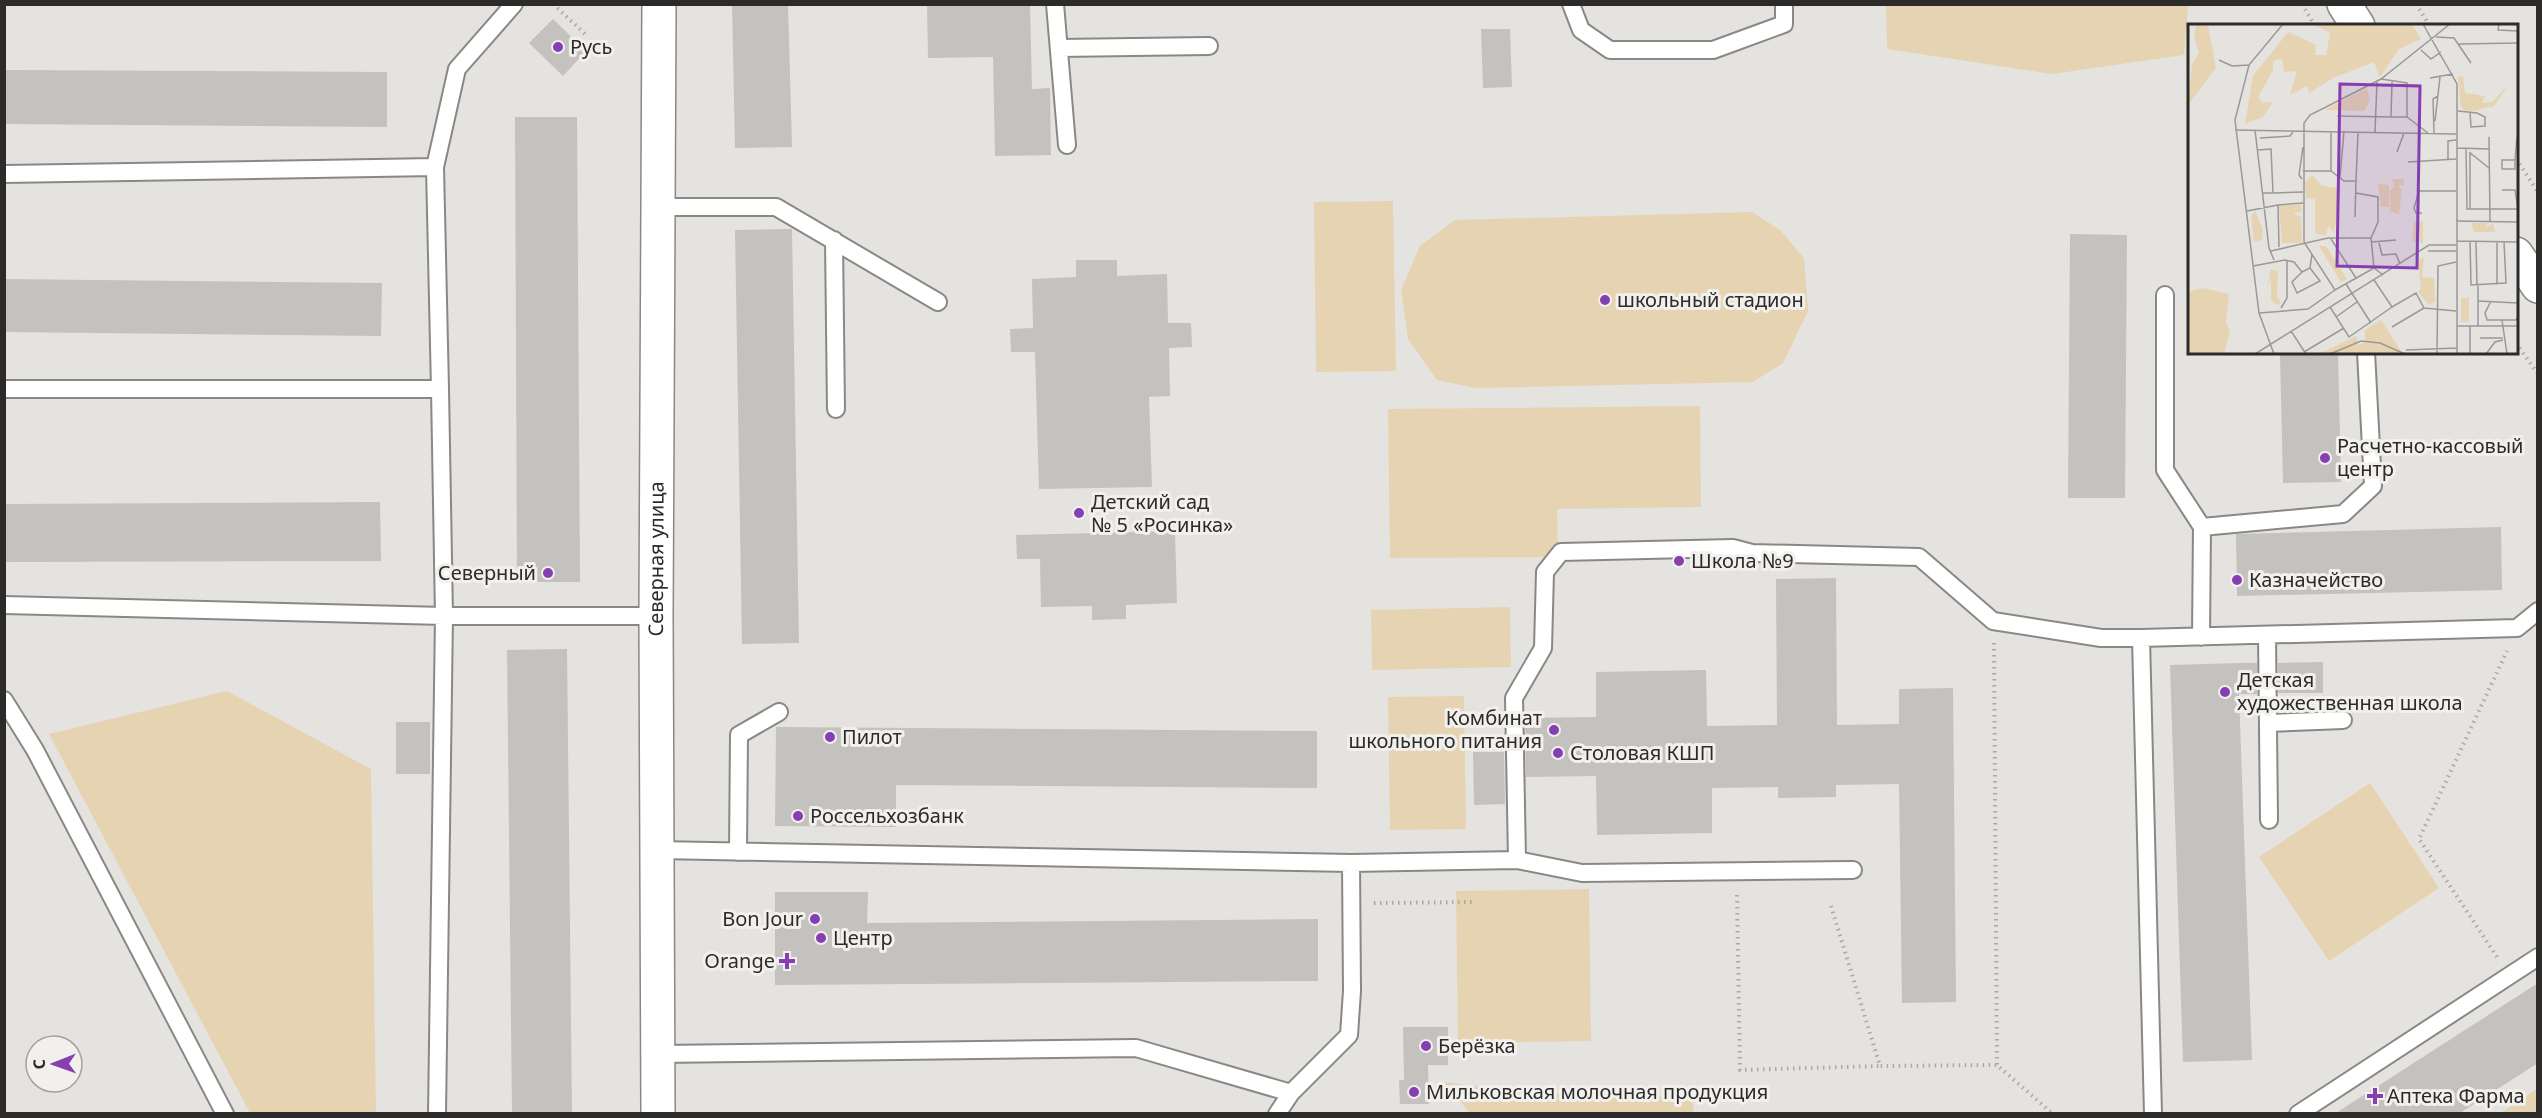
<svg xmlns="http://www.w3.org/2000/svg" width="2542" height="1118" font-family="'Noto Sans',sans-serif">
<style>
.green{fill:#e6d3b2}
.building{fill:#c3c2be}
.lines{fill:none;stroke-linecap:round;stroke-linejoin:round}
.service-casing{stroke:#8a8885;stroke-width:20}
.minor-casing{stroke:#8a8885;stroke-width:36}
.path{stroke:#aaa9a6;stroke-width:4;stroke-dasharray:1.5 4.5;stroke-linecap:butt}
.service{stroke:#fff;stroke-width:16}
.minor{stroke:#fff;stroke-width:33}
.poi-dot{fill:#853fb3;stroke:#f2f0ed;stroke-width:2}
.labels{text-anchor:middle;stroke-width:6;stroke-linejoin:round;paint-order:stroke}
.poi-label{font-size:20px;fill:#2c2b2a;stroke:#f2f0ed;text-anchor:start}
.street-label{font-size:20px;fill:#2c2b2a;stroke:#f2f0ed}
.inset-road{fill:none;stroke:#9b9997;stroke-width:1.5}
.view{fill:#853fb3;fill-opacity:0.15;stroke:#853fb3;stroke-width:3}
.inset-edge{fill:none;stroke:#2c2b2a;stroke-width:3}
</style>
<rect width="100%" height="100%" fill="#e5e3e0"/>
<path class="green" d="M 1886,5 L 2188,5 L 2184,55 L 2052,74 L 1887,49 Z
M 1393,201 L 1396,371 L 1316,372 L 1314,202 Z
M 1752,212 L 1780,230 L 1804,258 L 1808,311 L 1783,363 L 1753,382 L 1475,388 L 1437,380 L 1408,339 L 1401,290 L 1420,246 L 1455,220 Z
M 1700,406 L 1701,507 L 1557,509 L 1558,557 L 1390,558 L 1388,409 Z
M 1510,607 L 1511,667 L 1372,670 L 1371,610 Z
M 227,691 L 371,769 L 376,1113 L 250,1113 L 49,734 Z
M 1464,696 L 1466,829 L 1390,830 L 1388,697 Z
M 2370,783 L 2439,888 L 2329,961 L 2259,857 Z
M 1589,889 L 1591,1041 L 1458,1043 L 1456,891 Z
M 1443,1082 L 1539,1093 L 1692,1096 L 1694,1113 L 1470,1113 Z
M 2537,1089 L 2537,1113 L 2501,1113 Z"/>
<path class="building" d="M 732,4 L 788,4 L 792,147 L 735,148 Z
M 927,4 L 1030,4 L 1032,89 L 1050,88 L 1051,155 L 995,156 L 993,57 L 928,58 Z
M 553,19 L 586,51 L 563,76 L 529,43 Z
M 1481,29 L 1510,29 L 1512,87 L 1483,88 Z
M 4,70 L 387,72 L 387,127 L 4,124 Z
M 515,117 L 577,117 L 580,582 L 517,582 Z
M 792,229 L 799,643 L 742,644 L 735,230 Z
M 2070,234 L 2127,235 L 2125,498 L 2068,498 Z
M 1076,260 L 1117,260 L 1117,276 L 1167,274 L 1168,323 L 1191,323 L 1192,347 L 1169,348 L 1170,396 L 1149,397 L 1152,487 L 1039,489 L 1035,352 L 1011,352 L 1010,329 L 1033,328 L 1032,279 L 1076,277 Z
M 4,279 L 382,283 L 381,336 L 4,332 Z
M 2280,352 L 2338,352 L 2341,482 L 2283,483 Z
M 380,502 L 381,561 L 4,562 L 4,504 Z
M 2501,527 L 2502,590 L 2237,596 L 2236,534 Z
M 1175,531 L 1177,603 L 1126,605 L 1126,619 L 1092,620 L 1092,606 L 1041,607 L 1040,559 L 1017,559 L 1016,535 Z
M 1836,578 L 1837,725 L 1899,724 L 1899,689 L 1953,688 L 1956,1002 L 1902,1003 L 1899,784 L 1836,785 L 1836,797 L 1778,798 L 1778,787 L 1712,788 L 1712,833 L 1597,835 L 1596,776 L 1526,777 L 1525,718 L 1596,717 L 1596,672 L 1706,670 L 1707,726 L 1777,725 L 1776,579 Z
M 567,649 L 572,1113 L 512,1113 L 507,650 Z
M 2323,662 L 2323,693 L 2278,693 L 2278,663 Z
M 2239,663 L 2257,663 L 2257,694 L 2239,694 L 2252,1060 L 2183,1062 L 2170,665 Z
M 396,722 L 430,722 L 430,774 L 396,774 Z
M 776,727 L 1317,731 L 1317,788 L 896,785 L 896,827 L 775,826 Z
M 1473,752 L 1504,752 L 1505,804 L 1474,805 Z
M 775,892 L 868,892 L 867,923 L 1318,919 L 1318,981 L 775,985 Z
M 2538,983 L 2538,1063 L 2460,1113 L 2336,1113 Z
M 1403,1027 L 1448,1027 L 1448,1065 L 1428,1065 L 1429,1104 L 1400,1104 L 1399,1080 L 1404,1080 Z"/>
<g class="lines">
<g class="service-casing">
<path id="service" d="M 1055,4 L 1067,145
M 1571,4 L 1581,30 L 1610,50 L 1713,50 L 1784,24 L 1784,4
M 1059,48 L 1209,46
M 4,174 L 435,167 L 457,69 L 514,4
M 658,207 L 776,207 L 938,302
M 834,240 L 836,409
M 2165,295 L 2165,470 L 2202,527 L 2201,637
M 4,389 L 440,389 L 435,167
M 2202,527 L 2343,514 L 2373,486 L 2366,352
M 4,605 L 444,616 L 656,616
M 2267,635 L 2269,820
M 4,700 L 35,750 L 225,1114
M 2268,723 L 2343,720
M 657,850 L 1351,863 L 1352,991 L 1349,1035 L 1291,1093 L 1277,1114
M 738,852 L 739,735 L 779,712
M 1517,860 L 1514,698 L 1543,648 L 1545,572 L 1561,552 L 1733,548 L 1752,553 L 1919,557 L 1993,621 L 2101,638 L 2141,638
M 1351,863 L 1517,860 L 1582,873 L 1853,870
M 658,1054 L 1136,1048 L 1291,1093
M 437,1114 L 444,616 L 440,389
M 2153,1114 L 2141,638 L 2517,628 L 2538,611
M 2298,1114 L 2538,957"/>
</g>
<g class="minor-casing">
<g id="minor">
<path d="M 2344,4 L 2358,26"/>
<path d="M 2516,254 L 2538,286"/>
<path id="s1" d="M 658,1114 L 656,616 L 659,4"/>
</g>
</g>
<path class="path" d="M 553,4 L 585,34
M 2302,4 L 2315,26
M 2416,4 L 2430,26
M 2516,159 L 2538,192
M 2516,343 L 2538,374
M 1994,643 L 1997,1065
M 1737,895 L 1740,1070 L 1880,1066
M 1374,903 L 1475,902
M 1831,906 L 1880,1066 L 1997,1065 L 2053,1114
M 2497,957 L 2419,839 L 2507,651"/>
<use href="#service" class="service"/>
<use href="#minor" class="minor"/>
</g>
<g class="poi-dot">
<circle cx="558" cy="47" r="6"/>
<circle cx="1605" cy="300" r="6"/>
<circle cx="2325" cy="458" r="6"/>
<circle cx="1079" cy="513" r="6"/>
<circle cx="1679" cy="561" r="6"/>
<circle cx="548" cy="573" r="6"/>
<circle cx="2237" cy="580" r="6"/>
<circle cx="2225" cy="692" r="6"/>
<circle cx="1554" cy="730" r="6"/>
<circle cx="830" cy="737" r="6"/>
<circle cx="1558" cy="753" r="6"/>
<circle cx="798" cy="816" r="6"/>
<circle cx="815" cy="919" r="6"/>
<circle cx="821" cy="938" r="6"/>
<path d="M784 952h6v6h6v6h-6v6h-6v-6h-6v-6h6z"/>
<circle cx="1426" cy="1046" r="6"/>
<circle cx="1414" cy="1092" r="6"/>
<path d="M2372 1087h6v6h6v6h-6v6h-6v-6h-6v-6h6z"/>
</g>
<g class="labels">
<g class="poi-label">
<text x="570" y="54">Русь</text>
<text x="1617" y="307">школьный стадион</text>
<text x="2337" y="453">Расчетно-кассовый<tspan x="2337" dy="23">центр</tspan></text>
<text x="1091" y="509">Детский сад<tspan x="1091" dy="23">№ 5 «Росинка»</tspan></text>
<text x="1691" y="568">Школа №9</text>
<text x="536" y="580" text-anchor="end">Северный</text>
<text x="2249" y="587">Казначейство</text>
<text x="2237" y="687">Детская<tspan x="2237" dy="23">художественная школа</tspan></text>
<text x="1542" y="725" text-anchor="end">Комбинат<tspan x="1542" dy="23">школьного питания</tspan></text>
<text x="842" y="744">Пилот</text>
<text x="1570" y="760">Столовая КШП</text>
<text x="810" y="823">Россельхозбанк</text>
<text x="803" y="926" text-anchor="end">Bon Jour</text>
<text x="833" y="945">Центр</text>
<text x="775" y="968" text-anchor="end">Orange</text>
<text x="1438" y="1053">Берёзка</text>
<text x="1426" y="1099">Мильковская молочная продукция</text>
<text x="2387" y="1103">Аптека Фарма</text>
</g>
<g class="street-label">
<text dy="7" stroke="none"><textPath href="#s1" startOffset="555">Северная улица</textPath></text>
</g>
</g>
<g transform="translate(2188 24)">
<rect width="330" height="330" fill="#e5e3e0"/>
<path d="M 8,0 L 20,0 L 28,44 L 0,81 L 4,40 L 11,29 L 6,13 ZM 124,0 L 224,0 L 233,15 L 211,25 L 192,53 L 186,38 L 145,54 L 121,69 L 119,62 L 102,71 L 109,47 L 96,48 L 94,35 L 85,37 L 85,46 L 70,73 L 74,79 L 85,78 L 75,93 L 57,100 L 65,52 L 100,8 L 128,21 L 127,31 L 138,31 L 142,9 ZM 275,52 L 277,69 L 297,72 L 294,79 L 304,78 L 321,60 L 306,82 L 280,88 L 273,84 L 270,53 ZM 179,64 L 182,77 L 176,87 L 136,86 ZM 124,151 L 134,162 L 153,164 L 146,210 L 141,202 L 137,212 L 127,209 L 127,175 L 118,174 L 117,158 ZM 204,155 L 216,155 L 216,161 L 210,162 L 214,166 L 211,190 L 202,187 L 202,167 L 206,162 ZM 190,160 L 201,161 L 201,183 L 193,183 ZM 102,181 L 113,181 L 114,188 L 105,189 L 113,193 L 114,219 L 94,219 L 91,182 ZM 67,187 L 75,206 L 74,216 L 66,218 L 63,192 ZM 226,197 L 235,197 L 235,219 L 225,218 ZM 283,199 L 300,199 L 298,204 L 305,199 L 307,208 L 286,208 ZM 131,222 L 138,222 L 159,255 L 153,258 ZM 236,233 L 234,253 L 246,254 L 247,278 L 241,281 L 230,268 L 233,265 L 230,236 ZM 83,245 L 90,247 L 89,272 L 93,279 L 89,281 L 83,276 L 83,254 L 79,264 ZM 15,264 L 41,270 L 38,299 L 42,306 L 36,330 L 0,330 L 0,268 ZM 273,274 L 281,274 L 281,298 L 273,298 ZM 193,296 L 215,330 L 131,330 L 168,312 L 171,321 L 177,318 L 177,306 Z" fill="#e6d3b2"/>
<path class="inset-road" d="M 235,0 L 269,60 L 269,330M 311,0 L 310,6 L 330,7M 248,13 L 266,14 L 283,39M 271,20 L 330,19M 233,26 L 243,35 L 253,28M 31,36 L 44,42 L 61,41M 242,54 L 265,50M 193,55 L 219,59 L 219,93 L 240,109M 204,58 L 203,93 L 219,93M 270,87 L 289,89 L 297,93 L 297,102 L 283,103 L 282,89M 149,92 L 203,93M 247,97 L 252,53M 47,106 L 268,110M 67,106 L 81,224 L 86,236M 143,107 L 143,147M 187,108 L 189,58M 246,109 L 245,75 L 250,72M 301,113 L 302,197M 72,114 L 102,112 L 105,108M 269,124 L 301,125M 278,125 L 279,185 L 282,185M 70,126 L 83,125 L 85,169 L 74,169M 209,128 L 216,109M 281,128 L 301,144M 282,129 L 282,185M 260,136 L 260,117 L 268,116M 327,136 L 327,145 L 314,145 L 314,136 L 327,136 L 329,113M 220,138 L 268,135M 115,147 L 143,147 L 156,157 L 168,157 L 170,108M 152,153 L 156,107M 114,155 L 111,151 L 115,123M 314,166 L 327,166 L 330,185M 85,169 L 115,168M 168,169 L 190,173 L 190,198 L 183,214M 282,185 L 330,185 L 330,198M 59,187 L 90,181M 234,189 L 228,189 L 226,184 L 231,167 L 268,167M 167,193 L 168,157M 268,197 L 330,198M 143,215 L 168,254M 269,217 L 330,218M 282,217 L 283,261 L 318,259 L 316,218M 183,218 L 208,216M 288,218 L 289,261M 309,218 L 309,259M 191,219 L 194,231 L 208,230 L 212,240M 91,223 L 90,181 L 115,179M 83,227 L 140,214 L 183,214 L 186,244M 240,227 L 268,227M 65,242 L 97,236 L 106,238 L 114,248 L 122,244 L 124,230M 114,248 L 104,258 L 109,269 L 132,257 L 122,244M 195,251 L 186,244 L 147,266 L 116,218 L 116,99 L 122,91 L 193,55 L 262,0M 186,256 L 204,283 L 228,269 L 236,284 L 268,287M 158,260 L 183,299M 290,261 L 290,302M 290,277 L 330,279M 303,277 L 297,289 L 299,296 L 328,296 L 330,292M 142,283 L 161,313 L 204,283M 93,284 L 99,274 L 99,236M 71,289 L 120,285 L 147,266M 148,293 L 169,278M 314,296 L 319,330M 269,302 L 330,302M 282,302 L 282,330M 204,303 L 236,284M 103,307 L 118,330M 292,314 L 315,314M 218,326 L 269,324M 116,328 L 156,304M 67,330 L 241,221 L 268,221M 86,330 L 71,289 L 47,96 L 61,41 L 95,0M 142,330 L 173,317 L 192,319 L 217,330M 249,330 L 250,242 L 268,238M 298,330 L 307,318 L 315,316"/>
<path class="view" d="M 152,60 L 232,62 L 229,244 L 149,242 Z"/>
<rect width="330" height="330" class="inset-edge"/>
</g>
<rect width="2542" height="1118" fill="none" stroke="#2c2b2a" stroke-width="12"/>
<g transform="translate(54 1064) rotate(269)"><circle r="28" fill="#f2f0ed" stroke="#a3a19f" stroke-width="1.5"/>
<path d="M0-4.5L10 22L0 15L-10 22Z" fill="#853fb3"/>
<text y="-9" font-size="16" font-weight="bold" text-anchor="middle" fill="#2c2b2a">С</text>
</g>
</svg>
